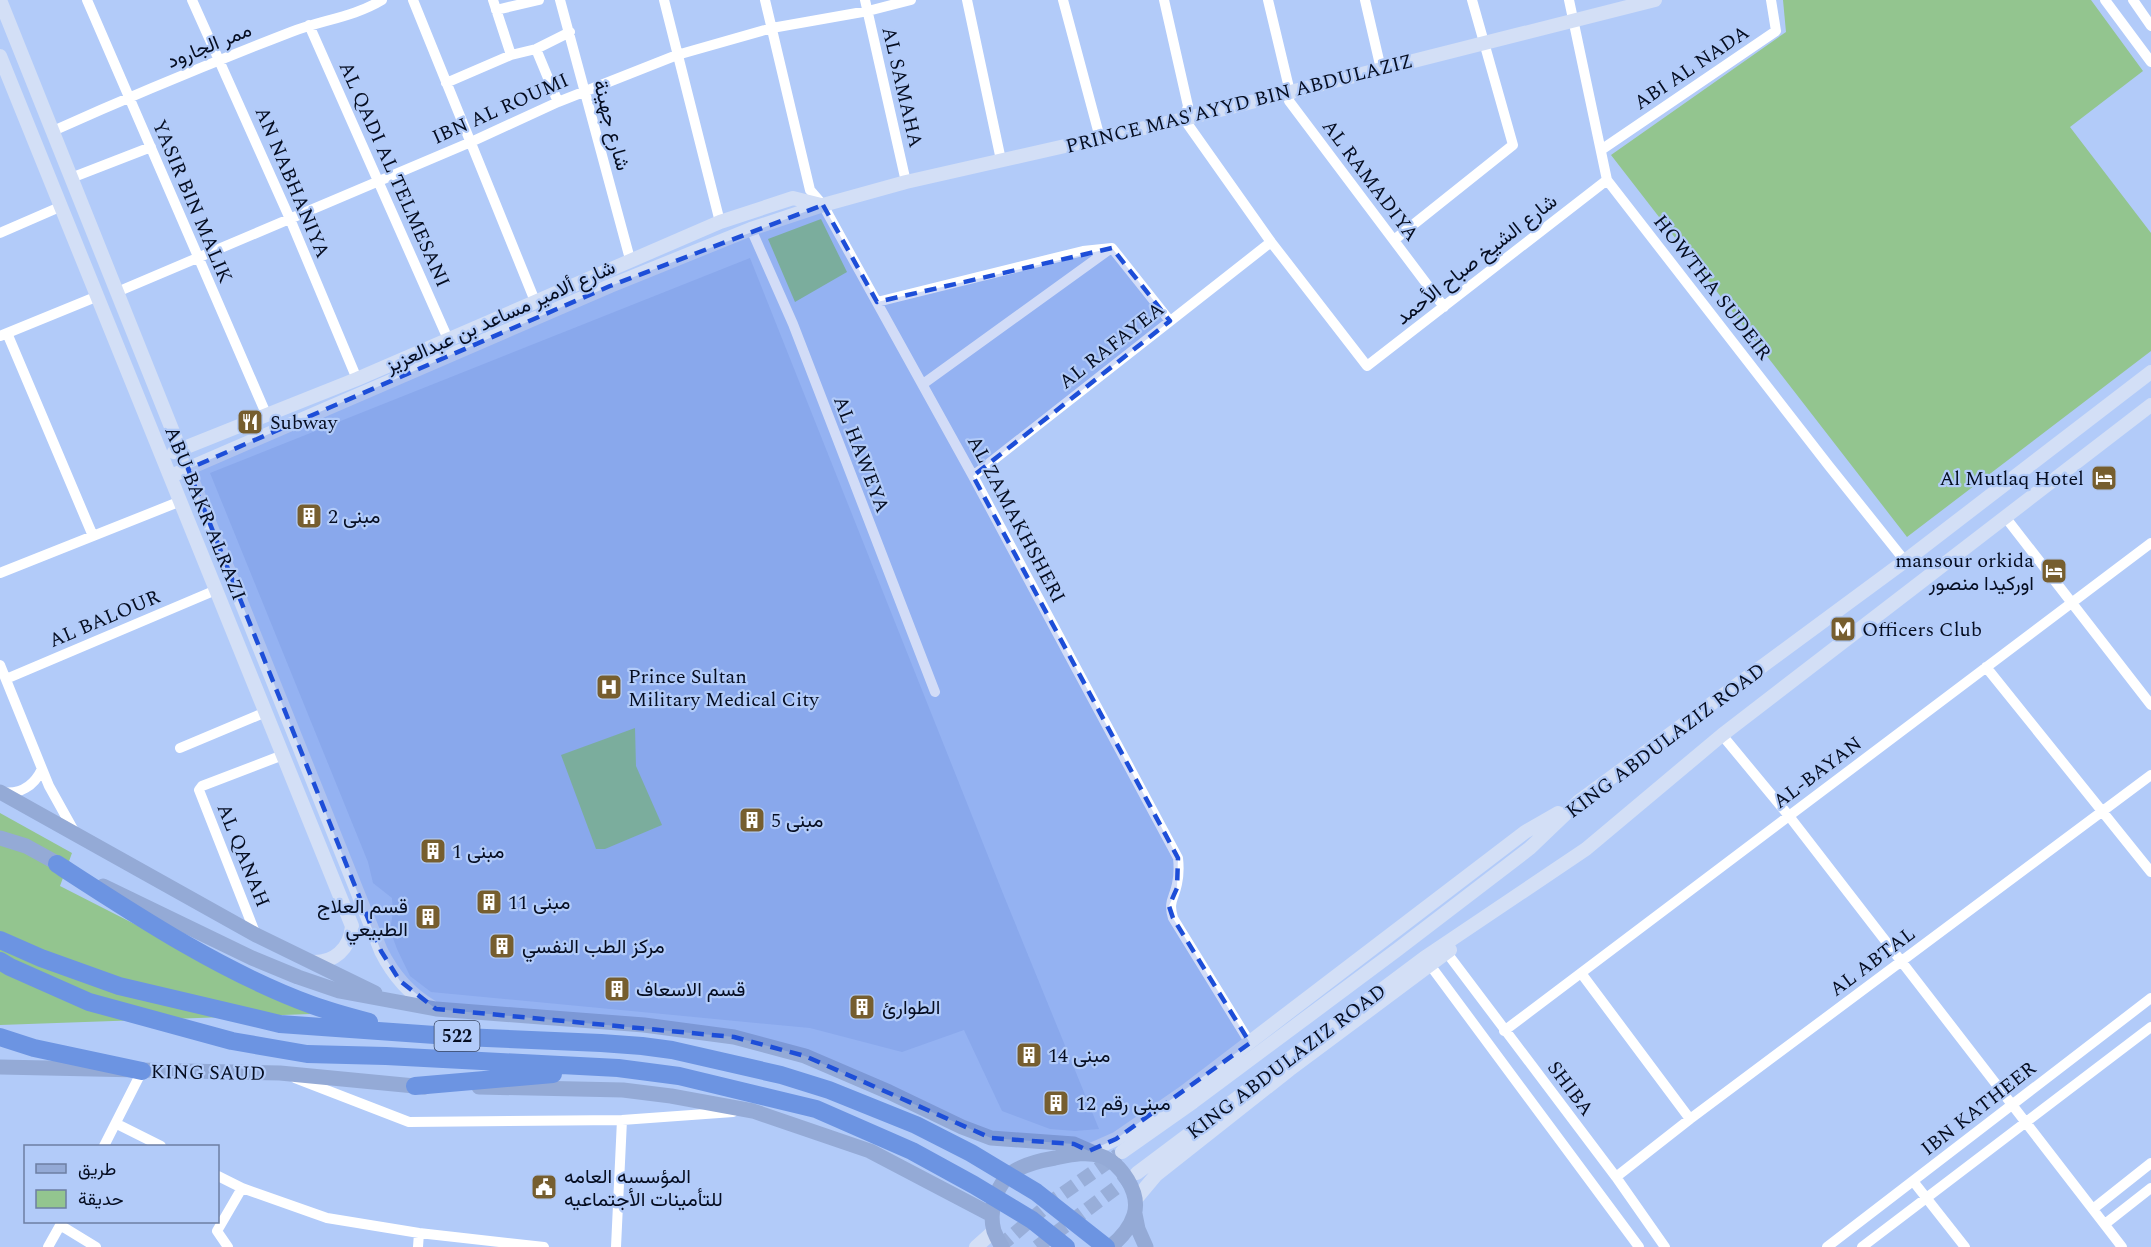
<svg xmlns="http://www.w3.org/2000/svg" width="2151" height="1247" font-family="Spectral,Vazirmatn,serif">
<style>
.built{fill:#a4bef2}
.green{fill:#93c58f}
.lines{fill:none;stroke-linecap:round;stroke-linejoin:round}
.secondary-tunnel{stroke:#98aed9;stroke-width:14;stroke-dasharray:14 7;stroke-linecap:butt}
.street{stroke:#fff;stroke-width:10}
.secondary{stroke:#d3dff6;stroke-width:14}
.primary{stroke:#94aad6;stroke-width:15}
.highway{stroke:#6c94e2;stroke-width:18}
.marked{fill:#1d4ed8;fill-opacity:0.2;stroke:#1d4ed8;stroke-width:4.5;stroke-dasharray:12 8;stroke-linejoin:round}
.labels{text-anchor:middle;stroke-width:4.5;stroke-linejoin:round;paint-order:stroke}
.shield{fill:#b2cbf9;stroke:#394662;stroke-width:1.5}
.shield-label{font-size:18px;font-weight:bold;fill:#050d21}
.street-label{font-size:20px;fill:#050d21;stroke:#b2cbf9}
.poi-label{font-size:20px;fill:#050d21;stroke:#b2cbf9;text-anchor:start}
</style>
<rect width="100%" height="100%" fill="#b2cbf9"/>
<path class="built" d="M 750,258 L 1004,896 L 1099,1129 L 1075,1131 L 1050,1129 L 1002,1111 L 964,1030 L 902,1052 L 810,1028 L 431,992 L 410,976 L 397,949 L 390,930 L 393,912 L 392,898 L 373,883 L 368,862 L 210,473 Z"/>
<path class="green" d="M 1783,0 L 2091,0 L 2143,71 L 2070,127 L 2151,233 L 2151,351 L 1907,537 L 1611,155 L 1786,32 Z
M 821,219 L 847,272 L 795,302 L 768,239 Z
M 635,728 L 636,766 L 662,825 L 605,849 L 596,849 L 561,755 Z
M 0,813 L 72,853 L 60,886 L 311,1014 L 0,1025 Z"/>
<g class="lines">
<path class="secondary-tunnel" d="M 999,1247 L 1055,1199 L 1118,1155
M 1037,1247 L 1136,1173"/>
<path class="street" d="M 87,0 L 267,416
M 192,0 L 290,219 L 357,379
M 413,0 L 535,301
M 493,0 L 511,55
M 560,0 L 630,259
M 664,0 L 720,222
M 765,0 L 810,190 L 823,205 L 973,476 L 1178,858 C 1179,867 1179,875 1177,884 C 1174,899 1168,901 1173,918 L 1250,1043
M 865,0 L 906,182
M 967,0 L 1001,160
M 1063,0 L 1100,138
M 1164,0 L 1188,106 L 1184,119 L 1271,242 L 1367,366 L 1607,180
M 1268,0 L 1290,92 L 1289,101 L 1444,307
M 1365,0 L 1381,69
M 1569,0 L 1607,180 L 1829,466 L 1905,561
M 2105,0 L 2151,62
M 2133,0 L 2151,26
M 496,10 L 539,0
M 309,25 L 448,339
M 536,49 L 558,102
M 446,83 L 511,55 L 536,49 L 570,32
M 53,131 C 131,96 211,63 291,32 C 322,20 354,17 382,0
M 1601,150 L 1776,31 L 1771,0
M 71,178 L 151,147
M 751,229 L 793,324 L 935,692
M 0,233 L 62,206
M 1394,240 L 1513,145 L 1472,0
M 117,292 L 471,142 L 558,102 L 677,55 L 772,28 L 868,11 L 911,0
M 877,302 L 1083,251 L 1112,248 L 1170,321
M 7,333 L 93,536
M 0,336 L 98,296
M 923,384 L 1110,249
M 973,476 L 1271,242
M 2006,518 L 2151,705
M 0,573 L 181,501
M 0,665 L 49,786 L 74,831
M 1986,667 L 2151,872
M 6,679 L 216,590
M 1722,735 L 1789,816 L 2122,1247
M 180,748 L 266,712
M 1,792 C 20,795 34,786 42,769
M 256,935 L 199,790 L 202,786 L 283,755
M 1447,953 L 1616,1177 L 1665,1247
M 1430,965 L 1639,1247
M 1581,973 L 1690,1119
M 1504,1031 L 2151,543
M 295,1078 L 409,1122 L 622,1120 L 733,1112
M 117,1124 L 161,1146
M 104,1146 L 142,1071
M 218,1176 L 242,1188 L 327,1218 L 419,1233 L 544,1247
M 1616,1177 L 1690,1119 L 2151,775
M 1913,1181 L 1965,1247
M 2093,1209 L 2151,1163
M 2105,1224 L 2151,1188
M 60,1225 L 96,1247
M 48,1247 L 62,1222
M 228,1247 L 217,1231 L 242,1188
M 418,1247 L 419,1233
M 616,1247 L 622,1120
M 1827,1247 L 2151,998
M 1862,1247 L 2151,1027"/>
<path class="secondary" d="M 0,0 L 381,951 C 393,975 409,994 432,1007
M 0,56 L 352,926 C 350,949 334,963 312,962
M 174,452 L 357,379 L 720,222 L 793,198 L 821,205
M 171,476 L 610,286 L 751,229 L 823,205 L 906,182 L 1184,119 L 1655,0
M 1122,1152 L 1193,1102 L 1397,950 L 1530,848 L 1578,802 L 1905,561 L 2151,372
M 1082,1154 L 1116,1139 L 1183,1093 L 1525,832 L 1558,813
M 1137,1173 L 1424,958 L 1586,849 L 1722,735 L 2151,405
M 1135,1200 L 1156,1175 L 1289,1070 L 1450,950
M 976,1247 L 994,1231"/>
<path class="primary" d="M 0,792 L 256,935 L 375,993
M 0,838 L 26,846 L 66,868
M 103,886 L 252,958 L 298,977 L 339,991 L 436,1009 L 644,1025 L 734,1037 L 805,1056 L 889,1092 L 962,1127 L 991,1138 L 1074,1144 L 1099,1155
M 0,1067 L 280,1073 L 425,1087
M 479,1087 L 623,1090 L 671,1096 L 753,1111 L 870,1151 L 992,1215
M 1135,1214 L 1138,1229 L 1146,1247
M 1002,1247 C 999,1242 996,1236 994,1231 C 988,1210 997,1181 1016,1170 C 1027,1164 1043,1160 1055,1158 C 1070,1155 1086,1151 1101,1156 C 1121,1163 1141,1193 1134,1215 C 1130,1228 1120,1239 1110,1247"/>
<path class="highway" d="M 57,864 C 137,916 222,972 312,1005 C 331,1012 350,1017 369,1022
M 0,940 L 41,958 L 119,986 L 280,1024 L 463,1037 L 601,1043 L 642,1046 L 672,1050 L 781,1075 L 829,1090 L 916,1125 L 971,1153 L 1036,1192 L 1106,1247
M 0,961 L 10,967 L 89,1002 L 232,1041 L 307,1054 L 386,1056 L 618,1068 L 679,1076 L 816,1109 L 912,1151 L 974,1185 L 1032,1220 L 1066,1247
M 0,1037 L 34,1048 L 142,1071
M 415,1086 L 553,1074"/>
</g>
<path class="marked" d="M 823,205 L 877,302 L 1112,248 L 1170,321 L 973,476 L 1178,858 L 1177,888 L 1169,906 L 1173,918 L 1250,1043 L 1116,1139 L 1089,1151 L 1074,1144 L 991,1138 L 805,1056 L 734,1037 L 436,1009 L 400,981 L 381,951 L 188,469 L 610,286 Z"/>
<defs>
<g id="restaurant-square" transform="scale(1.35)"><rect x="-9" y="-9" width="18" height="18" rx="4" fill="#765e2f" stroke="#b2cbf9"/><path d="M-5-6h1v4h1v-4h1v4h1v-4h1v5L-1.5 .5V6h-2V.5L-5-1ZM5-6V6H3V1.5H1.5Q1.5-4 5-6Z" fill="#fff"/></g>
<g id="hotel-square" transform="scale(1.35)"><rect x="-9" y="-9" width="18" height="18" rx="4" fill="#765e2f" stroke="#b2cbf9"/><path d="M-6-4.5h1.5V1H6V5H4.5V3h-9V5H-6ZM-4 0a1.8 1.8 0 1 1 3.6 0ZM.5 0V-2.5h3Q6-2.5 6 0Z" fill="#fff"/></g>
<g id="building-square" transform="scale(1.35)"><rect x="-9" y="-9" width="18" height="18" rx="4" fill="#765e2f" stroke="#b2cbf9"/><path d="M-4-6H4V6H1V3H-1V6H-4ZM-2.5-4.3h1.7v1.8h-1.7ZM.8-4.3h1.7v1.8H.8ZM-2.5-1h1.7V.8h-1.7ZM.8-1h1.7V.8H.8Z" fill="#fff"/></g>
<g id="metro-square" transform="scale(1.35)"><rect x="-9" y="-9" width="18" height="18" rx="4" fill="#765e2f" stroke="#b2cbf9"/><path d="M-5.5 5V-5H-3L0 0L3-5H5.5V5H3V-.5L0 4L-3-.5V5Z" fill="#fff"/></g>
<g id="hospital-square" transform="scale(1.35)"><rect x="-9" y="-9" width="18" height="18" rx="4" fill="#765e2f" stroke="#b2cbf9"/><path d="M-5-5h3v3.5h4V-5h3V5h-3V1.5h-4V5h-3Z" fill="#fff"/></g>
<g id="civic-square" transform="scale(1.35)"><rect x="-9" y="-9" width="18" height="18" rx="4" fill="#765e2f" stroke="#b2cbf9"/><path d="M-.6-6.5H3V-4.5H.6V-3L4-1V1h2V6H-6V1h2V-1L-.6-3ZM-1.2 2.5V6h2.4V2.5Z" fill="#fff"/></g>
</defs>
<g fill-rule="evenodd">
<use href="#restaurant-square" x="250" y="422"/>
<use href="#hotel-square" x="2104" y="478"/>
<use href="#building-square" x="309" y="516"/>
<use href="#hotel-square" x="2054" y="571"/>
<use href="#metro-square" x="1843" y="629"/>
<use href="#hospital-square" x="609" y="687"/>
<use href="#building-square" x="752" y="820"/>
<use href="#building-square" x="433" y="851"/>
<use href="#building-square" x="489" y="902"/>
<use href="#building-square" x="428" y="917"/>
<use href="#building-square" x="502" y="946"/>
<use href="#building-square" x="617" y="989"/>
<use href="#building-square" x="862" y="1007"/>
<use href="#building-square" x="1029" y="1055"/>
<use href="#building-square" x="1056" y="1103"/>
<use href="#civic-square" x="544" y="1187"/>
</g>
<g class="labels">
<rect class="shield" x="434.5" y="1021" width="45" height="30" rx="4.5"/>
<g class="shield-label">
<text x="457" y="1042">522</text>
</g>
<g class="street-label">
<text transform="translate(209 45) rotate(-22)" y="7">ممر الجارود</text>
<text transform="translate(1691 67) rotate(-34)" y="7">ABI AL NADA</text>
<text transform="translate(903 87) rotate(77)" y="7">AL SAMAHA</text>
<text transform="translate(1239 103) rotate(-14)" y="7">PRINCE MAS'AYYD BIN ABDULAZIZ</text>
<text transform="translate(500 108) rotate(-24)" y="7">IBN AL ROUMI</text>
<text transform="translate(612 125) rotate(75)" y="7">شارع جهينة</text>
<text transform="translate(395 174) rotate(66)" y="7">AL QADI AL TELMESANI</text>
<text transform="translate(1371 180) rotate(53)" y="7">AL RAMADIYA</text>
<text transform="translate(293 182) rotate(67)" y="7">AN NABHANIYA</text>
<text transform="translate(193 201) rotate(67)" y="7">YASIR BIN MALIK</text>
<text transform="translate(1476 259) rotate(-38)" y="7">شارع الشيخ صباح الأحمد</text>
<text transform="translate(1713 287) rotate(52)" y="7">HOWTHA SUDEIR</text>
<text transform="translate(500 316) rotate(-24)" y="7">شارع ألامير مساعد بن عبدالعزيز</text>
<text transform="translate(1111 345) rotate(-38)" y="7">AL RAFAYEA</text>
<text transform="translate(862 454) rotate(69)" y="7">AL HAWEYA</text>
<text transform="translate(206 513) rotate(68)" y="7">ABU BAKR ALRAZI</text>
<text transform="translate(1017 519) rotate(62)" y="7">AL ZAMAKHSHERI</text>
<text transform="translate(104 618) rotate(-23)" y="7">AL BALOUR</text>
<text transform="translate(1665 740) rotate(-37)" y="7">KING ABDULAZIZ ROAD</text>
<text transform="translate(1817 772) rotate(-37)" y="7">AL-BAYAN</text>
<text transform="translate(244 855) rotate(68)" y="7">AL QANAH</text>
<text transform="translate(1872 961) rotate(-37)" y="7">AL ABTAL</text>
<text transform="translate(1286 1061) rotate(-37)" y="7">KING ABDULAZIZ ROAD</text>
<text transform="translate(208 1072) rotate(1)" y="7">KING SAUD</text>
<text transform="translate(1571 1088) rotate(53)" y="7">SHIBA</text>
<text transform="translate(1978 1108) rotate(-38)" y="7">IBN KATHEER</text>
</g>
<g class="poi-label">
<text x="270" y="429">Subway</text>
<text x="2084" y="485" text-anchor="end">Al Mutlaq Hotel</text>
<text x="328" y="523">مبنى 2</text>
<text x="2034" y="567" text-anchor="end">mansour orkida<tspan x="2034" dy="23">اوركيدا منصور</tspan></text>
<text x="1862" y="636">Officers Club</text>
<text x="628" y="683">Prince Sultan<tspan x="628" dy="23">Military Medical City</tspan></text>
<text x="771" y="827">مبنى 5</text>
<text x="452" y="858">مبنى 1</text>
<text x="508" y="909">مبنى 11</text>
<text x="408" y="913" text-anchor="end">قسم العلاج<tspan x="408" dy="23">الطبيعي</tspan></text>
<text x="522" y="953">مركز الطب النفسي</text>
<text x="636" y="996">قسم الاسعاف</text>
<text x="882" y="1014">الطوارئ</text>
<text x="1048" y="1062">مبنى 14</text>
<text x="1076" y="1110">مبنى رقم 12</text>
<text x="564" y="1183">المؤسسه العامه<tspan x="564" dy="23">للتأمينات الأجتماعيه</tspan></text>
</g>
</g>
<rect x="24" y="1145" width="195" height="78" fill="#b2cbf9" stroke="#6d7fa3" stroke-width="1.5"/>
<rect x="36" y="1164" width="30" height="9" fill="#94aad6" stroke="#6d7fa3" stroke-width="1.5"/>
<text x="78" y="1175" font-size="18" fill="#050d21">طريق</text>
<rect x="36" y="1190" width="30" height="18" fill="#93c58f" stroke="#6d7fa3" stroke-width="1.5"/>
<text x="78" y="1205" font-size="18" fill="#050d21">حديقة</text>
</svg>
